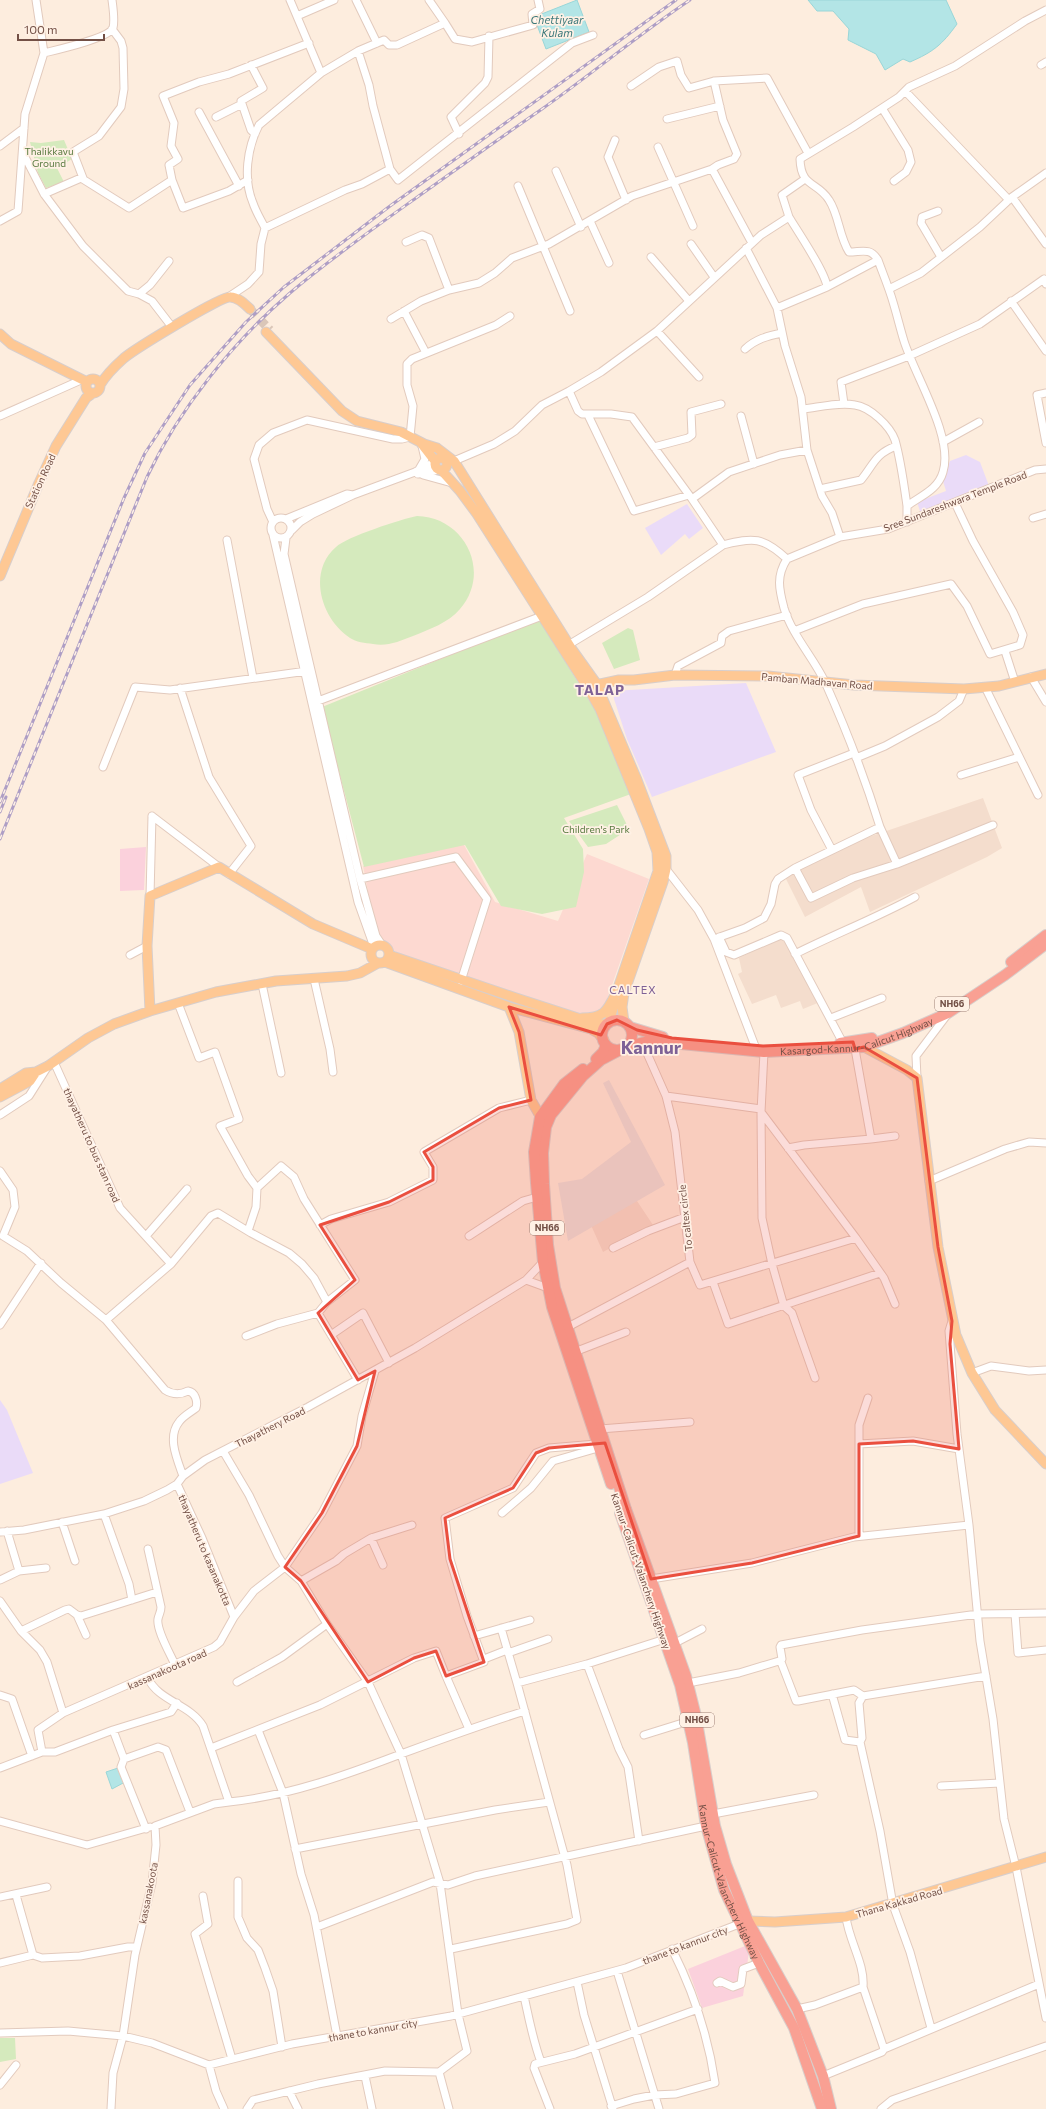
<svg xmlns="http://www.w3.org/2000/svg" width="1046" height="2109" font-family="Commissioner,sans-serif">
<style>
.residential{fill:#f4ddcd}
.commercial{fill:#fdd9d1}
.industrial{fill:#eae0db}
.education{fill:#eadbf8}
.medical{fill:#fbd1dc}
.green{fill:#d5eabd}
.water{fill:#b3e5e6;stroke:#99d6d8}
.lines{fill:none;stroke-linecap:round;stroke-linejoin:round}
.major-tunnel{stroke:#dac6b8;stroke-width:9;stroke-dasharray:9 4.5;stroke-linecap:butt}
.minor-casing{stroke:#e2cabd;stroke-width:9}
.major-casing{stroke:#d8cecb;stroke-width:11}
.highway-casing{stroke:#d8cecb;stroke-width:12}
.minor{stroke:#fff;stroke-width:7}
.major{stroke:#fec894;stroke-width:9}
.highway{stroke:#f9a093;stroke-width:10}
.rail-casing{stroke:#ae9ec5;stroke-width:3}
.rail{stroke:#fff1e5;stroke-width:1.5;stroke-dasharray:4.5;stroke-linecap:butt}
.marked{fill:#ea4f3f;fill-opacity:0.2;stroke:#ea4f3f;stroke-width:3;stroke-linejoin:round}
.labels{text-anchor:middle;stroke-width:3.5;stroke-linejoin:round;paint-order:stroke}
.shield{fill:#fff1e5;stroke:#9d8076;stroke-width:1}
.shield-label{font-size:9px;font-weight:bold;fill:#735046}
.park-label{font-size:10px;fill:#57793e;stroke:#fff1e5}
.street-label{font-size:10px;fill:#735046;stroke:#fff1e5}
.water-label{font-size:11px;font-style:italic;fill:#3a7779;stroke:#fff1e5}
.neighbourhood-label{font-size:11px;letter-spacing:1px;fill:#7e6196;stroke:#fff1e5}
.district-label{font-size:14px;font-weight:bold;letter-spacing:1px;fill:#7e6196;stroke:#fff1e5}
.town-label{font-size:18px;font-weight:bold;fill:#7e6196;stroke:#fff1e5}
</style>
<rect width="100%" height="100%" fill="#fdedde"/>
<path class="residential" d="M 983,798 L 1002,848 L 987,857 L 870,912 L 861,887 L 805,917 L 785,877 L 860,840 Z
M 783,937 L 820,1002 L 803,1009 L 800,1001 L 781,1008 L 776,995 L 752,1004 L 738,974 L 742,972 L 739,958 Z
M 635,1198 L 653,1225 L 603,1252 L 590,1223 Z"/>
<path class="commercial" d="M 463,843 L 495,902 L 558,921 L 587,854 L 649,879 L 604,1008 L 595,1015 L 579,1015 L 403,955 L 388,948 L 375,928 L 363,866 Z"/>
<path class="industrial" d="M 609,1080 L 665,1185 L 568,1241 L 558,1183 L 582,1179 L 631,1142 L 603,1083 Z"/>
<path class="education" d="M 966,455 L 980,462 L 989,486 L 921,514 L 917,502 L 946,491 L 943,481 L 950,461 Z
M 687,504 L 703,528 L 689,539 L 685,534 L 661,555 L 645,528 Z
M 746,683 L 776,752 L 652,797 L 627,739 L 614,699 L 613,691 Z
M 0,1400 L 7,1410 L 33,1473 L 0,1484 Z"/>
<path class="medical" d="M 146,847 L 144,890 L 120,891 L 120,849 Z
M 750,1944 L 743,1996 L 702,2008 L 688,1969 Z"/>
<path class="green" d="M 64,140 L 72,159 L 57,168 L 64,182 L 46,188 L 38,173 L 30,142 L 41,143 Z
M 417,516 C 465,517 492,572 460,609 C 448,623 430,629 413,636 C 400,641 387,647 373,644 C 365,643 356,642 350,638 C 321,619 307,572 336,547 C 346,537 402,519 417,516 Z
M 539,619 L 595,710 L 631,794 L 564,818 L 583,849 L 584,872 L 576,907 L 542,914 L 501,906 L 465,845 L 364,867 L 322,707 Z
M 628,628 L 633,630 L 640,660 L 614,669 L 602,643 Z
M 617,805 L 629,829 L 606,844 L 588,847 L 569,821 Z
M 0,2038 L 15,2038 L 16,2059 L 0,2062 Z"/>
<path class="water" d="M 577,0 L 589,32 L 546,49 L 534,17 Z
M 808,0 L 946,0 L 957,24 C 942,45 933,52 910,62 L 903,59 L 885,70 L 876,54 L 848,40 L 849,29 L 833,11 L 817,11 Z
M 118,1768 L 125,1782 L 112,1789 L 106,1772 Z"/>
<g class="lines">
<path class="major-tunnel" d="M 250,309 L 270,330"/>
<g class="minor-casing">
<path id="minor" d="M 290,0 L 321,73
M 356,0 L 377,43
M 297,16 L 334,0
M 445,23 L 455,39 L 472,42 L 533,25 L 532,14 L 540,9 L 538,0
M 358,51 L 369,85 L 373,106 L 390,169 L 398,180 L 572,43 L 593,35
M 44,53 C 56,50 109,38 113,28 C 115,20 113,8 112,0
M 251,65 L 263,88 L 241,101 L 251,130 L 255,134
M 1041,65 L 1046,62
M 714,81 L 723,120 L 737,154 L 734,159 L 718,165 L 712,169 L 752,243
M 631,86 L 659,67 L 677,61 L 681,75 L 689,88 L 714,81 L 767,78 L 808,153
M 905,91 L 1009,200
M 882,108 L 908,150 L 911,162 L 906,172 L 894,181
M 199,112 L 239,186
M 216,117 L 242,104
M 667,119 L 720,106
M 459,134 L 451,117 L 485,83 L 488,77 L 489,36
M 615,140 L 608,157 L 626,200
M 0,146 L 24,128
M 658,147 L 693,226
M 24,155 L 44,194 L 83,246 L 128,291 L 139,294 L 150,285 L 169,261
M 556,171 L 581,227
M 83,178 L 73,152 L 99,136 L 121,107 L 124,89 L 123,48 L 121,41 L 112,29
M 248,180 L 229,191 L 183,208 L 172,180 L 169,165 L 178,159 L 171,146 L 174,123 L 163,96 L 199,82 L 229,74 L 309,43
M 518,186 L 570,311
M 44,194 L 81,178 L 129,208 L 172,180
M 1012,197 L 1046,244
M 938,211 L 922,217 L 921,223 L 941,257
M 0,221 L 18,211 L 25,114 L 44,53 L 36,0
M 590,221 L 609,263
M 265,228 L 345,190 L 362,184 L 390,169
M 406,242 L 422,235 L 429,238 L 449,290
M 691,244 L 714,277
M 746,248 L 777,308 L 785,346 L 801,397 L 807,450
M 651,257 L 689,301
M 827,287 L 878,260
M 889,289 L 921,273 L 980,227 L 1012,197 L 1046,173
M 139,294 L 152,301 L 172,327
M 230,296 L 248,284 L 259,272 L 261,244 L 265,228 C 261,220 256,212 253,203 C 243,179 247,148 259,125 L 321,73 L 358,51 L 384,40 L 389,45 L 397,45 L 445,23 L 429,0
M 1011,301 L 1046,351
M 777,308 L 827,287 C 826,273 798,232 789,217
M 404,311 L 426,353
M 391,319 L 421,301 L 449,290 L 479,283 L 495,273 L 512,258 L 549,244 L 632,196 L 712,169
M 657,331 L 699,377
M 745,349 C 756,339 767,336 782,333
M 569,391 L 601,372 L 657,331 L 761,235 L 789,217 L 782,195 L 805,179
M 1046,393 L 1037,395 L 1046,443
M 844,404 L 841,382 L 909,356 L 980,324 L 1044,279 L 1046,284
M 803,409 C 820,407 838,402 855,405 C 870,407 890,426 895,440 C 901,461 904,485 907,506
M 588,415 L 634,511 L 689,495
M 0,416 L 81,380
M 741,416 L 754,464
M 943,442 L 979,422
M 654,447 L 688,438 L 692,435 L 691,412 L 721,404
M 450,461 L 454,461 L 494,444 L 515,431 L 542,405 L 569,391 L 578,411 L 582,414 L 611,414 L 632,417 L 692,499 L 729,472 L 780,455 L 807,450 L 822,496 L 832,513 L 840,537 L 787,559
M 418,471 L 425,459 L 422,446
M 418,474 L 439,470
M 423,475 L 452,483
M 820,489 L 861,480 C 874,464 875,454 896,446
M271 528a10 10 0 1 1 20 0a10 10 0 1 1-20 0Z
M 1033,518 L 1046,514
M 286,519 L 347,494 L 353,495
M 273,522 L 267,509 L 254,459 L 259,445 L 273,433 L 307,420 L 393,439 L 402,439 L 410,437 L 413,406 L 407,385 L 407,364 L 412,359 L 496,325 L 510,316
M 907,522 L 907,506 C 920,496 938,490 943,472 C 954,437 915,376 904,341 C 900,328 897,315 893,302 C 889,288 883,274 878,260 C 870,247 862,252 849,252 C 839,236 839,215 829,200 C 817,181 801,188 800,159 L 853,127 L 899,97 L 909,87 L 955,66 L 1025,21 L 1046,10
M 292,530 L 300,522 L 313,514 L 353,495 L 415,472 L 435,462
M 273,535 L 358,902 L 374,947
M 840,537 L 888,529 L 1035,470 L 1046,469
M 286,538 L 284,554 L 303,636 L 360,879 L 376,936 L 382,945
M 227,540 L 253,678
M 794,631 L 863,604 L 951,584 L 967,606 L 990,654 L 1020,645 L 1023,635 L 1013,612 L 973,541 L 955,503
M 565,647 L 648,597 L 723,545 L 692,499
M 1005,651 L 1015,682
M 675,675 L 678,666 L 721,643 L 722,636 L 729,631 L 787,615
M 1031,677 L 1046,702
M 985,687 L 1038,795
M 180,688 L 209,777 L 251,846 L 229,874
M 318,701 L 542,616
M 856,758 L 885,746 L 938,717 L 959,701 L 964,689
M 103,767 L 135,687 L 170,690 L 307,671
M 961,775 L 1019,757
M 152,816 L 219,867
M 880,827 L 897,864
M 832,850 L 811,810 L 798,775 L 854,753
M 795,868 L 811,898 L 853,878 L 897,864 L 993,825
M 663,870 L 666,869 L 698,910 L 714,939 L 755,1046
M 360,879 L 456,857 L 487,899 L 461,981
M 150,896 L 152,816
M 719,937 L 726,952 L 734,955 L 781,935 L 787,938 L 843,1043
M 714,939 L 745,928 L 764,918 L 771,904 L 775,884 L 778,879 L 795,868 L 880,827 C 865,778 846,729 825,682 C 813,657 792,635 784,608 C 779,589 776,576 787,559 C 763,537 754,537 723,545
M 795,954 C 835,934 876,918 915,897
M 130,955 L 147,946
M 314,979 L 330,1049 L 333,1072
M 262,984 L 281,1073
M 178,1003 L 199,1058 L 215,1052 L 239,1119 L 220,1126 L 248,1176 L 257,1188 L 256,1207 L 248,1231
M 831,1018 L 882,998
M 855,1049 L 871,1139 L 895,1136
M 764,1052 L 761,1112 L 856,1238 L 884,1278 L 895,1304
M 54,1062 L 120,1208 L 171,1264 L 211,1216 L 218,1213 L 251,1233 L 289,1253 L 302,1264 L 314,1278 L 327,1302 L 318,1313 L 358,1380
M 917,1078 L 916,1056 L 947,1015
M 666,1096 L 761,1109
M 761,1112 L 762,1218 L 772,1264 L 784,1306 L 792,1313 L 815,1378
M 0,1115 L 29,1096 L 48,1066
M 788,1148 L 804,1145 L 871,1139
M 0,1171 L 13,1190 L 15,1207 L 3,1236 L 27,1251 L 61,1283 L 106,1320 L 165,1390 C 173,1395 180,1395 188,1391 C 195,1392 198,1401 196,1408 C 191,1412 183,1416 179,1422 C 167,1437 177,1459 183,1476
M 929,1181 L 1005,1149 L 1029,1142 L 1046,1143
M 257,1188 L 281,1166 L 294,1177 L 304,1199 L 355,1280 L 327,1302
M 320,1225 L 331,1219 L 389,1202 L 433,1180 L 433,1167 L 424,1152 L 499,1108 L 531,1100
M 146,1236 L 187,1189
M 469,1236 L 523,1201 L 537,1197
M 613,1248 L 648,1231 L 685,1217
M 690,1262 L 700,1285 L 856,1238
M 526,1280 L 548,1288
M 713,1282 L 728,1324 L 880,1273
M 106,1320 L 171,1264
M 952,1321 L 949,1331 L 957,1434 L 969,1525 L 980,1641 L 993,1719 L 1004,1819 L 1016,1867 L 1046,2018
M 0,1325 L 41,1263
M 568,1327 L 690,1262 L 675,1132 L 666,1096 L 642,1042
M 331,1335 L 363,1313 L 389,1363
M 246,1336 L 277,1324 L 318,1313
M 577,1351 L 626,1332
M 972,1373 L 991,1366 L 1029,1371 L 1046,1370
M 600,1429 L 690,1422
M 859,1444 L 913,1441 L 959,1449
M 223,1451 L 249,1495 L 278,1556 L 285,1567 L 301,1581
M 177,1484 L 202,1538 L 234,1617
M 502,1513 L 531,1488 L 553,1461 L 598,1448
M 104,1514 L 129,1584 L 132,1600
M 62,1522 L 75,1561
M 412,1525 L 371,1538 L 344,1554 L 336,1561 L 301,1581 L 327,1624 L 368,1682 L 401,1754 L 440,1883 L 458,2014 L 467,2051 L 439,2072 L 449,2109
M 0,1532 L 24,1530 L 104,1514 L 144,1501 L 167,1490 L 177,1484 L 183,1476 L 205,1460 L 308,1407 L 415,1348 L 526,1280 L 543,1262
M 859,1536 L 859,1425 L 868,1398
M 371,1538 L 383,1565
M 148,1549 L 161,1607 C 161,1612 159,1614 158,1619 C 156,1630 171,1655 175,1665
M 19,1571 L 46,1568
M 651,1579 L 752,1563 L 854,1537 L 969,1525
M 0,1580 L 19,1571 L 7,1531
M 0,1601 L 21,1631 L 40,1650 L 47,1662 L 63,1713
M 1015,1614 L 1018,1653 L 1046,1650
M 77,1615 L 86,1635
M 501,1628 L 517,1683
M 21,1631 L 65,1610 L 69,1609 L 77,1615 L 81,1616 L 157,1592
M 474,1636 L 530,1620
M 675,1643 L 702,1629
M 508,1653 L 548,1639
M 484,1659 L 507,1650
M 780,1662 L 782,1659 L 780,1647 L 781,1645 L 862,1630 L 978,1614 L 1046,1613
M 587,1664 L 665,1639
M 446,1676 L 469,1729
M 148,1678 C 158,1701 190,1704 203,1726 L 229,1802 C 288,1796 346,1775 401,1754 C 442,1739 483,1724 525,1711
M 237,1682 L 282,1657 L 327,1624
M 688,1683 L 739,1673 L 779,1661 L 781,1662 L 796,1701 L 798,1701 L 854,1690 L 863,1696 L 986,1676
M 832,1694 L 845,1740 L 860,1742
M 0,1695 L 12,1699 L 32,1756
M 863,1696 L 859,1703 L 862,1738 L 860,1742 L 880,1831 L 893,1905 L 910,1952 L 931,2028
M 113,1730 L 171,1712 L 177,1703
M 258,1730 L 283,1793 L 301,1874 L 314,1915 L 337,2036
M 644,1735 L 689,1721
M 211,1748 L 320,1705 L 414,1658 L 436,1651 L 446,1676 L 484,1662 L 467,1616 L 450,1559 L 445,1518 L 513,1488 L 536,1453 L 549,1448 L 596,1444
M 42,1752 L 55,1752 L 113,1730 L 124,1759
M 0,1768 L 42,1752 L 38,1730 L 63,1713 L 214,1647 L 220,1642 L 234,1617 L 254,1591 L 285,1567 L 322,1513 L 357,1446 L 362,1416 L 375,1371
M 941,1786 L 1000,1783
M 713,1814 L 814,1795
M 0,1821 L 87,1845 L 150,1827
M 146,1829 L 121,1767 L 124,1759 L 158,1747 L 166,1750 L 190,1812
M 295,1849 L 495,1810 L 549,1802
M 238,1881 L 238,1917 L 247,1938 L 258,1950 L 265,1968 L 273,1991 L 282,2047
M 16,1895 L 33,1955
M 203,1896 L 208,1924 L 195,1934 L 232,2059
M 0,1897 L 47,1887
M 317,1927 L 433,1882 L 448,1885 L 475,1876 L 706,1826
M 451,1949 L 567,1924 L 577,1920 L 567,1865 L 517,1683 L 587,1664 L 619,1749 L 628,1767 L 639,1841
M 0,1963 L 33,1955 L 42,1958 L 80,1956 L 128,1947 L 136,1947
M 617,1971 L 659,2109
M 577,1982 L 584,2015 L 613,2109
M 717,1983 L 720,1981 L 733,1987 L 741,1984 L 743,1969 L 759,1963
M 524,1996 C 529,2019 533,2041 541,2062
M 797,2009 L 815,2005 L 863,1987 C 865,1964 849,1941 846,1917
M 0,2033 L 68,2031 L 123,2036 L 152,2043 L 209,2065 L 292,2044 L 451,2016 L 626,1968 L 739,1924
M 884,2049 L 1039,1984
M 209,2065 L 216,2091 L 224,2109
M 365,2076 L 372,2109
M 823,2076 L 882,2052 L 884,2049 L 863,1987
M 0,2085 L 16,2065
M 289,2091 L 298,2109
M 611,2106 L 634,2099 L 654,2095 L 676,2094 L 715,2083 C 708,2034 694,1993 672,1949
M 111,2109 L 113,2073 L 123,2036 L 135,1955 L 152,1883 L 156,1845 L 155,1826 L 214,1804 L 229,1802
M 247,2109 L 253,2100 L 318,2084 L 385,2071 L 439,2072
M 550,2109 L 534,2068 L 535,2064 L 575,2054 L 698,2009
M 881,2109 L 892,2100 L 1046,2046"/>
</g>
<g class="major-casing">
<path id="major" d="M 266,332 L 342,411 L 357,421 L 401,432 L 426,445
M 0,334 L 11,344 L 87,382
M86 386a7 7 0 1 1 14 0a7 7 0 1 1-14 0Z
M 100,385 C 106,375 115,366 124,358 C 135,349 221,296 230,297 C 238,297 245,304 250,309
M 421,443 L 437,448 L 454,461 L 571,648 L 596,683 L 637,780 L 666,856 L 666,869 L 663,882 L 624,993 L 622,1007 L 624,1022
M 421,443 L 435,461
M435 464a6 6 0 1 1 12 0a6 6 0 1 1-12 0Z
M 441,470 L 460,491 L 477,514 L 588,688 L 600,709 L 649,829 L 657,852 L 658,871 L 617,991 C 607,1011 605,1018 582,1018
M 0,576 L 39,483 L 56,446 L 86,398 L 93,393
M 591,686 L 619,680 L 634,680 L 675,675 L 768,676 L 854,685 L 964,689 L 999,686 L 1046,674
M371 954a9 9 0 1 1 18 0a9 9 0 1 1-18 0Z
M 389,955 L 519,999 L 593,1023 L 607,1024
M 385,962 L 509,1007 L 591,1029 L 598,1033 L 604,1040
M 509,1007 L 519,1032 L 531,1100 L 544,1123
M 150,1011 L 147,946 L 150,896 L 219,867 L 313,924 L 372,949
M 609,1022 L 615,1002
M 864,1047 L 907,1070 L 917,1078 L 938,1247 L 956,1335 L 972,1373 L 995,1410 L 1046,1464
M 0,1089 L 26,1073 L 36,1072 L 48,1066 L 88,1038 L 114,1024 L 150,1011 L 216,992 L 276,981 L 347,976 L 360,973 L 378,963
M 0,1097 L 30,1081 L 36,1072
M 748,1921 L 775,1922 L 846,1917 L 1046,1857"/>
</g>
<g class="highway-casing">
<g id="highway">
<path d="M 1011,962 L 1046,935"/>
<circle cx="617" cy="1035" r="15"/>
<path d="M 630,1027 L 663,1037"/>
<path d="M 840,1043 L 872,1038"/>
<path id="s1" d="M 628,1046 L 650,1041 L 764,1052 L 864,1047 L 903,1033 L 948,1013 L 1005,975 L 1046,944"/>
<path d="M 620,1050 L 601,1060 L 583,1076 L 551,1115 L 546,1127 L 543,1153 L 544,1184 L 548,1245 L 555,1288 L 626,1509 L 686,1676 L 696,1716 L 715,1826 L 726,1864 L 748,1921 L 797,2009 L 823,2076 L 831,2109"/>
<path d="M 596,1059 L 603,1052 L 606,1045"/>
<path d="M 583,1069 L 564,1084 L 540,1117 L 534,1152 L 536,1183 L 543,1262 L 552,1307 L 611,1484"/>
<path id="s2" d="M 620,1513 L 680,1685 L 693,1743 L 706,1826 L 724,1890 L 759,1963 L 794,2028 L 822,2109"/>
</g>
</g>
<use href="#minor" class="minor"/>
<use href="#major" class="major"/>
<use href="#highway" class="highway"/>
<g class="rail-casing">
<path id="rail" d="M 0,802 L 124,498 L 145,453 L 190,385 L 246,322 L 284,287 L 390,206 L 676,0
M 0,812 L 6,797
M 0,839 L 147,477 C 179,409 233,342 290,293 C 330,259 374,228 416,198 C 458,168 500,138 542,109 C 592,74 639,34 690,0"/>
</g>
<use href="#rail" class="rail"/>
</g>
<path class="marked" d="M 509,1007 L 601,1035 L 607,1024 L 617,1020 L 637,1030 L 672,1038 L 763,1046 L 853,1042 L 855,1049 L 864,1047 L 917,1078 L 938,1247 L 952,1321 L 950,1344 L 959,1449 L 913,1441 L 859,1444 L 859,1536 L 752,1563 L 651,1579 L 605,1443 L 549,1448 L 536,1453 L 513,1488 L 445,1518 L 450,1559 L 484,1662 L 446,1676 L 436,1651 L 414,1658 L 368,1682 L 301,1581 L 285,1567 L 322,1513 L 357,1446 L 375,1371 L 358,1380 L 318,1313 L 355,1280 L 320,1225 L 389,1202 L 433,1180 L 433,1167 L 424,1152 L 499,1108 L 531,1100 L 519,1032 Z"/>
<g class="labels">
<g class="shield">
<rect x="935" y="997" width="34" height="14" rx="3"/>
<rect x="530" y="1221" width="34" height="14" rx="3"/>
<rect x="680" y="1713" width="34" height="14" rx="3"/>
</g>
<g class="shield-label">
<text x="952" y="1007">NH66</text>
<text x="547" y="1231">NH66</text>
<text x="697" y="1723">NH66</text>
</g>
<g class="park-label">
<text x="49" y="155">Thalikkavu<tspan x="49" dy="12">Ground</tspan></text>
<text x="596" y="833">Children's Park</text>
</g>
<g class="street-label">
<text transform="translate(40 481) rotate(-65)" y="4">Station Road</text>
<text transform="translate(955 501) rotate(-21)" y="4">Sree Sundareshwara Temple Road</text>
<text transform="translate(817 681) rotate(5)" y="4">Pamban Madhavan Road</text>
<text dy="4" stroke="none"><textPath href="#s1" startOffset="232">Kasargod-Kannur-Calicut Highway</textPath></text>
<text transform="translate(92 1145) rotate(66)" y="4">thayatheru to bus stan road</text>
<text transform="translate(685 1218) rotate(-96)" y="4">To caltex circle</text>
<text transform="translate(270 1427) rotate(-27)" y="4">Thayathery Road</text>
<text transform="translate(205 1550) rotate(67)" y="4">thayatheru to kasanakotta</text>
<text transform="translate(641 1571) rotate(71)" y="4">Kannur-Calicut-Valanchery Highway</text>
<text transform="translate(167 1669) rotate(-24)" y="4">kassanakoota road</text>
<text dy="4" stroke="none"><textPath href="#s2" startOffset="386">Kannur-Calicut-Valanchery Highway</textPath></text>
<text transform="translate(148 1893) rotate(-79)" y="4">kassanakoota</text>
<text transform="translate(899 1902) rotate(-16)" y="4">Thana Kakkad Road</text>
<text transform="translate(685 1945) rotate(-21)" y="4">thane to kannur city</text>
<text transform="translate(373 2030) rotate(-10)" y="4">thane to kannur city</text>
</g>
<g class="water-label">
<text x="557" y="24">Chettiyaar<tspan x="557" dy="13">Kulam</tspan></text>
</g>
<g class="neighbourhood-label">
<text x="633" y="994">CALTEX</text>
</g>
<g class="district-label">
<text x="600" y="695">TALAP</text>
</g>
<g class="town-label">
<text x="651" y="1054">Kannur</text>
</g>
</g>
<path d="M18 34v6h86v-6" fill="none" stroke="#735046" stroke-width="2"/>
<text x="24" y="34" font-size="12" fill="#735046" stroke="#fff1e5" stroke-width="3" paint-order="stroke">100 m</text>
</svg>
